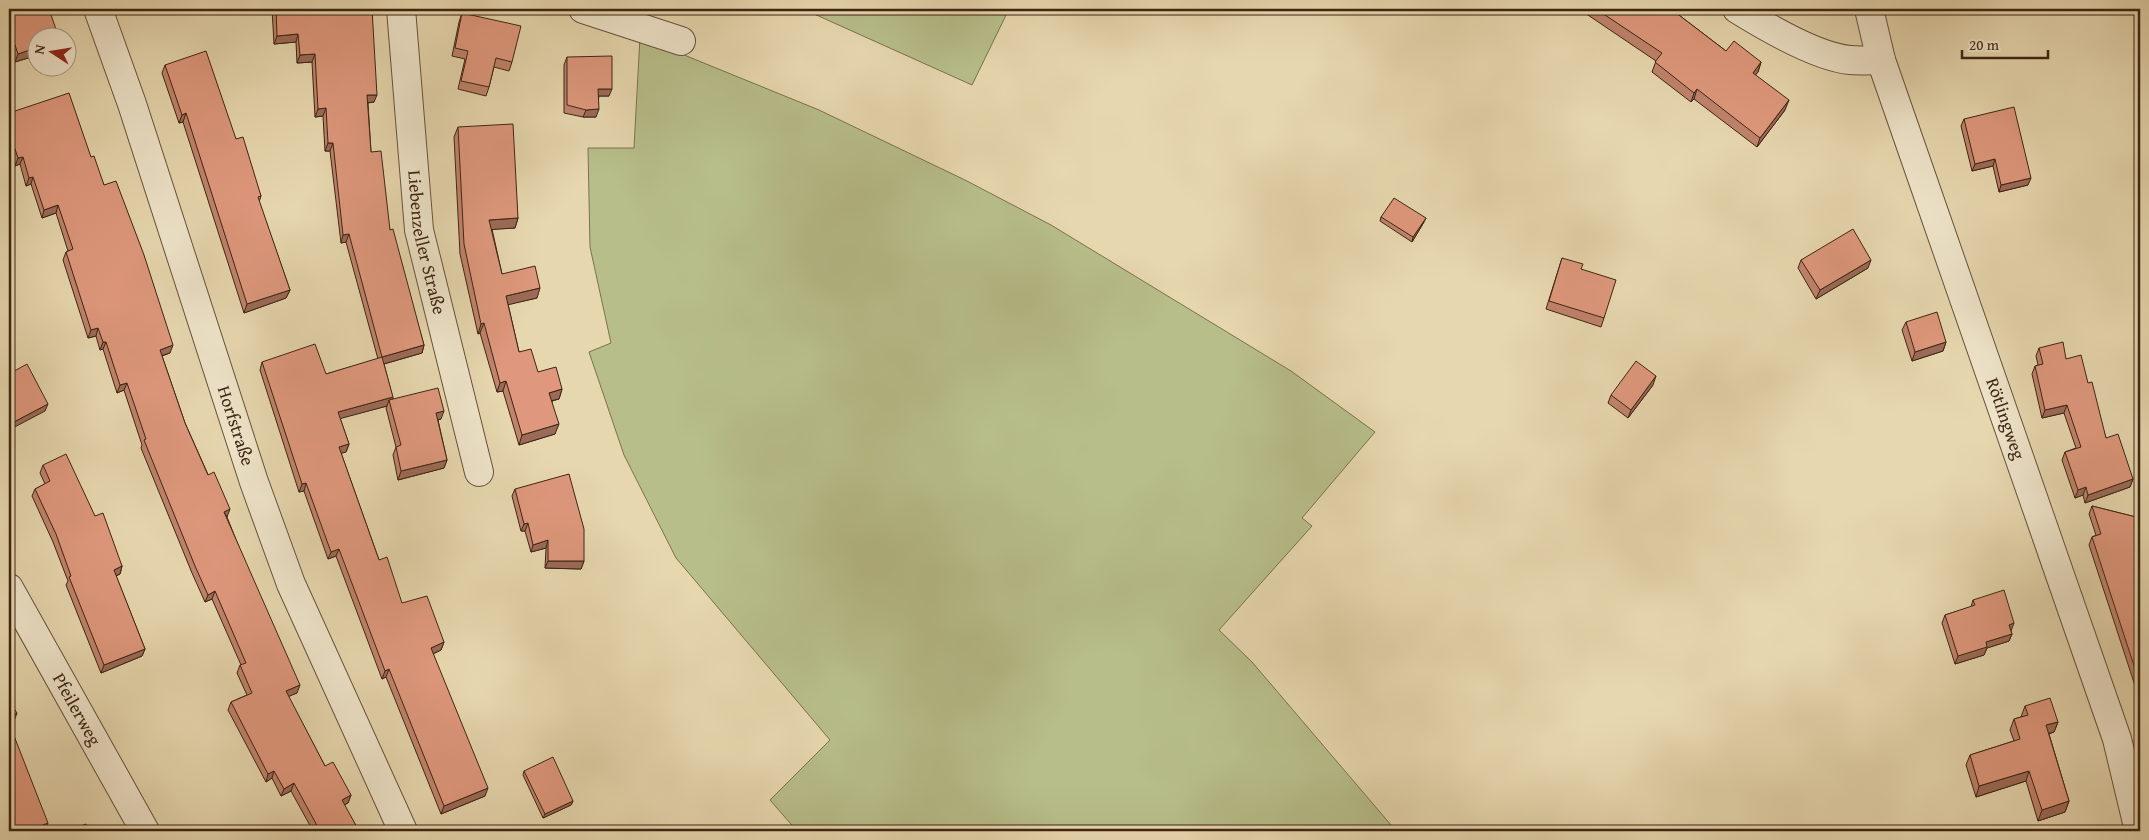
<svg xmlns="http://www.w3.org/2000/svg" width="2149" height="840" font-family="'Gentium Book Plus',serif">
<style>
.green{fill:#b7be8a;stroke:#7a724e}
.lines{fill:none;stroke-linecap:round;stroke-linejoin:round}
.minor-casing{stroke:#67523a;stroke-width:30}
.minor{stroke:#efe5cb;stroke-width:28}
.wall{fill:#c0836c;stroke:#3c2513}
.shaded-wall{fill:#9c6a58;stroke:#3c2513}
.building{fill:#df987d;stroke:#3c2513}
.labels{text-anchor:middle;stroke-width:4.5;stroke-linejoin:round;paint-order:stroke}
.street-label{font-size:18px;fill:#3c2513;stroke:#efe5cb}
</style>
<rect width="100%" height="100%" fill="#e7d7af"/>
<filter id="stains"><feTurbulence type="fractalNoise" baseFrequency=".004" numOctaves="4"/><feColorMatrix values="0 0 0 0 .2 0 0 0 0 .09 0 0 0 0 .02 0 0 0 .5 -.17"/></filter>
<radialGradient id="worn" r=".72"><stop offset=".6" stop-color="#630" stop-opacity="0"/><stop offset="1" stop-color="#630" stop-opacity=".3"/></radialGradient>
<path class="green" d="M 803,9 L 1009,9 L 972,85 Z
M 640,37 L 819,110 L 965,180 L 1051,225 L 1291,371 L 1375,432 L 1302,518 L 1312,526 L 1219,630 L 1252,662 L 1391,825 L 1385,831 L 797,831 L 770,800 L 830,740 L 676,558 L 624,455 L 589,352 L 611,343 L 590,247 L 588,148 L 634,148 Z"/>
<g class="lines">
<g class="minor-casing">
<g id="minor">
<path id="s1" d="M 98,9 L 132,104 L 254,482 L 291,584 L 403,831"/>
<path id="s2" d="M 401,9 L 419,230 L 479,472"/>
<path d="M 583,9 L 681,41"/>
<path d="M 1737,9 C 1766,27 1817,57 1850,60 C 1860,61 1871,60 1881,60"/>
<path id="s3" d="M 1869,9 L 1881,60 L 2117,739 L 2139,831"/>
<path id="s4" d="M 9,588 L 145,831"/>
</g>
</g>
<use href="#minor" class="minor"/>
</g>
<path class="wall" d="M 9,9 L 38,38 L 38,55 L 15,62 L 9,44 Z
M 272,9 L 372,9 L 374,102 L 368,103 L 371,152 L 390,230 L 424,345 L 422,353 L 384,364 L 393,399 L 441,419 L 438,420 L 447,460 L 444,468 L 398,480 L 393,455 L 396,447 L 386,408 L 387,406 L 340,418 L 349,444 L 346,452 L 341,453 L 379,560 L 402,603 L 444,642 L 441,650 L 433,654 L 485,796 L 441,814 L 386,677 L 382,679 L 336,556 L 328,559 L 304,491 L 299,492 L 260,370 L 262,362 L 326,374 L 378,359 L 346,242 L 341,243 L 330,151 L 325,151 L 323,116 L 315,117 L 312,62 L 297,63 L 296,42 L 274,44 Z
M 1579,9 L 1671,9 L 1726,51 L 1761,62 L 1758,72 L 1755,75 L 1785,110 L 1757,147 L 1694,99 L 1691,102 L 1652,72 L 1656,61 Z
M 462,13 L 512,62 L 509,71 L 494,67 L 489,87 L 486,96 L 458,89 L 465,59 L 452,56 L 459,22 Z
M 567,57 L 609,96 L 599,96 L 596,117 L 583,117 L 564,113 L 564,65 Z
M 165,65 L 236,139 L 261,196 L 259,202 L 290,290 L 286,298 L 244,313 L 183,122 L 179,123 L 162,73 Z
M 9,113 L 91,157 L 104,185 L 170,353 L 162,356 L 185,423 L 227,517 L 297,693 L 288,696 L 325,766 L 351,795 L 348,803 L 344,805 L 359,831 L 313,831 L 291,791 L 281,796 L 272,778 L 266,782 L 228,710 L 231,702 L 247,695 L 237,673 L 240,665 L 241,665 L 212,599 L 205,602 L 192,573 L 141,448 L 142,445 L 124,390 L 117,393 L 103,349 L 100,350 L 96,336 L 88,338 L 63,260 L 66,252 L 68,251 L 56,213 L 42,218 L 31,184 L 26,186 L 20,164 L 15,166 L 9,147 Z
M 1964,119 L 2028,185 L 1999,192 L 1993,166 L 1972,171 L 1961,126 Z
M 458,127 L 518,218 L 515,228 L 492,229 L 502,274 L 537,298 L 508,304 L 519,352 L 538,372 L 562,389 L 559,399 L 552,401 L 555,434 L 519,445 L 503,391 L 497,392 L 480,333 L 478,334 L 460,254 L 454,137 Z
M 1381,217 L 1424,222 L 1412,242 L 1380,221 Z
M 1562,258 L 1581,269 L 1604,318 L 1601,327 L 1546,309 Z
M 1801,260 L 1868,268 L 1816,299 L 1798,268 Z
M 1906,322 L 1946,342 L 1943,351 L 1912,361 L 1902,330 Z
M 2039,348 L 2066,359 L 2088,383 L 2106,438 L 2133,479 L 2130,487 L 2085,503 L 2083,495 L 2075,498 L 2062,460 L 2065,452 L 2076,448 L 2064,413 L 2042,418 L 2032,374 L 2035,366 L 2038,365 L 2036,356 Z
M 1653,385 L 1628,418 L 1608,403 L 1611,395 Z
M 43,465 L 95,516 L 122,566 L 120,574 L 116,576 L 145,649 L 142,656 L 101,673 L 66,585 L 68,581 L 53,542 L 32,496 L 35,489 L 45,484 L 40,473 Z
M 515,489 L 584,561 L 581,569 L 545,568 L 546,548 L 531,552 L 525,531 L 521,531 L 512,496 Z
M 2092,506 L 2140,518 L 2140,701 L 2089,545 L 2092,537 L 2096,535 L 2089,514 Z
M 1973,600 L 2011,631 L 2012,634 L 2009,641 L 1987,648 L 1984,655 L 1955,664 L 1942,623 L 1945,615 L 1971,607 Z
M 2025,706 L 2058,722 L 2054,732 L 2049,734 L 2069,801 L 2065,812 L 2038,821 L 2026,781 L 1976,797 L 1966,765 L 1970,755 L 2014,741 L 2010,730 L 2014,719 L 2021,717 Z
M 524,771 L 573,801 L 571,805 L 543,818 L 523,775 Z"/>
<path class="shaded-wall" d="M 1938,9 L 1997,9 L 1996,11 Z
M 298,34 L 296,42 L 274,44 L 277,36 Z
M 38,47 L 38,55 L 15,62 L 18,54 Z
M 315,54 L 312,62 L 297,63 L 300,55 Z
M 1761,62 L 1758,72 L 1749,83 L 1753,73 Z
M 598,89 L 612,89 L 609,96 L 596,96 Z
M 1697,89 L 1694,99 L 1691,102 L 1694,93 Z
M 367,95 L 377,95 L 374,102 L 364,103 Z
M 1789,100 L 1785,110 L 1757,147 L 1760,138 Z
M 326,108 L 323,116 L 315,117 L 318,109 Z
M 599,109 L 596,117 L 583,117 L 586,110 Z
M 186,113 L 183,122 L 179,123 L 182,115 Z
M 328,143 L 333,143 L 330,151 L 325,151 Z
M 23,157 L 20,164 L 15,166 L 18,158 Z
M 1995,159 L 1993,166 L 1972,171 L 1975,164 Z
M 33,177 L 31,184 L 26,186 L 29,178 Z
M 2031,178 L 2028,185 L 1999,192 L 2001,185 Z
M 58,205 L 56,213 L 42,218 L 44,210 Z
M 518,218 L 515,228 L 486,230 L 489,220 Z
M 1426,218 L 1424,222 L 1412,242 L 1413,237 Z
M 349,234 L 346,242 L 341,243 L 343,235 Z
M 1871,260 L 1868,268 L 1816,299 L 1820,290 Z
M 540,288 L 537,298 L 503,306 L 506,296 Z
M 290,290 L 286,298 L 244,313 L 247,304 Z
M 484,323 L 480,333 L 478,334 L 481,324 Z
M 98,328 L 96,336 L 88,338 L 91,330 Z
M 103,342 L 106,342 L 103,349 L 100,350 Z
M 1946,342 L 1943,351 L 1912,361 L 1915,352 Z
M 173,345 L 170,353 L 157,357 L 160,350 Z
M 424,345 L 422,353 L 380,365 L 382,357 Z
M 1656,376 L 1653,385 L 1628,418 L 1631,410 Z
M 506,381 L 503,391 L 497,392 L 500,383 Z
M 127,383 L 124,390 L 117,393 L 120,385 Z
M 562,389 L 559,399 L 546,402 L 549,393 Z
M 393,397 L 391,405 L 389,400 L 387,406 L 335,420 L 338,412 Z
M 48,404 L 45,411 L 9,430 L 10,424 Z
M 2067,405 L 2064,413 L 2042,418 L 2045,410 Z
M 444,411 L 441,419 L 433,421 L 436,413 Z
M 559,424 L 555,434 L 519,445 L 522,435 Z
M 349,444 L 346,452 L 336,455 L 339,447 Z
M 447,460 L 444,468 L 398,480 L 401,471 Z
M 2133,479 L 2130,487 L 2085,503 L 2088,495 Z
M 306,483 L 304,491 L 299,492 L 302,484 Z
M 2086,487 L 2083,495 L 2075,498 L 2078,490 Z
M 230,509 L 227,517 L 224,512 Z
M 528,523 L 525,531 L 521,531 L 524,524 Z
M 548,540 L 546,548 L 531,552 L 533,545 Z
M 339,549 L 336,556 L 328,559 L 331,552 Z
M 548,561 L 584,561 L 581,569 L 545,568 Z
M 122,566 L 120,574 L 111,578 L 114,570 Z
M 215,591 L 212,599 L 205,602 L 208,595 Z
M 2014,623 L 2011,631 L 2006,632 L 2009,625 Z
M 2012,634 L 2009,641 L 1987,648 L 1984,655 L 1955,664 L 1958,656 L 1986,642 Z
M 444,642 L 441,650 L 428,656 L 431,648 Z
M 145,649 L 142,656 L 101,673 L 104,665 Z
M 389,669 L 386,677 L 382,679 L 385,671 Z
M 300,685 L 297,693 L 283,699 L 286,691 Z
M 17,713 L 14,721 L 9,724 L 9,718 Z
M 2058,722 L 2054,732 L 2042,735 L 2046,725 Z
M 274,771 L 272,778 L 266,782 L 268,774 Z
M 2029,771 L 2026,781 L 1976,797 L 1979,786 Z
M 294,783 L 291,791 L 281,796 L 284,789 Z
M 488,788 L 485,796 L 441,814 L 444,806 Z
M 351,795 L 348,803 L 339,807 L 342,800 Z
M 573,801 L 571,805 L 543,818 L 545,814 Z
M 2069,801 L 2065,812 L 2038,821 L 2042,810 Z
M 48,823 L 45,831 L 28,831 Z"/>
<path class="building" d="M 9,9 L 49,9 L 59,38 L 38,38 L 38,47 L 18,54 L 9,27 Z
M 276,9 L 372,9 L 377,95 L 367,95 L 371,152 L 381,151 L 390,230 L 393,229 L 424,345 L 382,357 L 349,234 L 343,235 L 333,143 L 328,143 L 326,108 L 318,109 L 315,54 L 300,55 L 298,34 L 277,36 Z
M 1596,9 L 1671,9 L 1726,51 L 1734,41 L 1761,62 L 1753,73 L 1789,100 L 1760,138 L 1697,89 L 1694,93 L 1655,62 L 1662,53 Z
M 462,13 L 521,26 L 512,62 L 496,58 L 489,87 L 461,81 L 468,51 L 455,48 Z
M 206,51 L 236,139 L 243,137 L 261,196 L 258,197 L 290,290 L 247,304 L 186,113 L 182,115 L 165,65 Z
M 612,56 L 612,89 L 598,89 L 599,109 L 586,110 L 567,105 L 567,57 Z
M 69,93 L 91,157 L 94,156 L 104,185 L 116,181 L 144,255 L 173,345 L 160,350 L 185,423 L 208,475 L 214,472 L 230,509 L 224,512 L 300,685 L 286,691 L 325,766 L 333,762 L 351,795 L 342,800 L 359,831 L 320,831 L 294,783 L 284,789 L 274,771 L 268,774 L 231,702 L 252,693 L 240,665 L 246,663 L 215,591 L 208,595 L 195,566 L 144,440 L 146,439 L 127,383 L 120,385 L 106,342 L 103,342 L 98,328 L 91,330 L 66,252 L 73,249 L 58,205 L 44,210 L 33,177 L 29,178 L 23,157 L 18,158 L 9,131 L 9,113 Z
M 2014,107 L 2031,178 L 2001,185 L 1995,159 L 1975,164 L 1964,119 Z
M 513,124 L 518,218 L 489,220 L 502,274 L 535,266 L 540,288 L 506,296 L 519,352 L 531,349 L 538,372 L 556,367 L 562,389 L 549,393 L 559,424 L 522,435 L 506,381 L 500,383 L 484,323 L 481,324 L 464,244 L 458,127 Z
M 1394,198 L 1426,218 L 1413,237 L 1381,217 Z
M 1853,229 L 1871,260 L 1820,290 L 1801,260 Z
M 1562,258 L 1583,264 L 1581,269 L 1616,280 L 1604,318 L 1549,301 Z
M 1937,312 L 1946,342 L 1915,352 L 1906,322 Z
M 2063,342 L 2066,359 L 2081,355 L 2088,383 L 2092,382 L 2106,438 L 2118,434 L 2133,479 L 2088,495 L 2086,487 L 2078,490 L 2065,452 L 2081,447 L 2067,405 L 2045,410 L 2035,366 L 2043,364 L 2039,348 Z
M 315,344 L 326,374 L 382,357 L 393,397 L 338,412 L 349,444 L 339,447 L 379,560 L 387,557 L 402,603 L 427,596 L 444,642 L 431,648 L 488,788 L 444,806 L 389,669 L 385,671 L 339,549 L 331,552 L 306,483 L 302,484 L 262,362 Z
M 1636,361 L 1656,376 L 1631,410 L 1611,395 Z
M 27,364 L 48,404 L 10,424 L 9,421 L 9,374 Z
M 438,388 L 444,411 L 436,413 L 447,460 L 401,471 L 396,447 L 401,445 L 389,400 Z
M 66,454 L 95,516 L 103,513 L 122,566 L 114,570 L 145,649 L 104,665 L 69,577 L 71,576 L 56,534 L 35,489 L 50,481 L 43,465 Z
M 569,474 L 584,529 L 584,561 L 548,561 L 548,540 L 533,545 L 528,523 L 524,524 L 515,489 Z
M 2092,506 L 2140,518 L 2140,684 L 2092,537 L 2101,534 Z
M 2004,590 L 2014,623 L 2009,625 L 2012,634 L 1986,642 L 1987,647 L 1958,656 L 1945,615 L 1975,605 L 1973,600 Z
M 2050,698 L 2058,722 L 2046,725 L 2069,801 L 2042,810 L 2029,771 L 1979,786 L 1970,755 L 2020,739 L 2014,719 L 2028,715 L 2025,706 Z
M 9,701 L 17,713 L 9,718 Z
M 9,723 L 48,823 L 28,831 L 9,831 Z
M 553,757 L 573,801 L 545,814 L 524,771 Z
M 86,824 L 89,831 L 68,831 Z"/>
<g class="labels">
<g class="street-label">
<text dy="6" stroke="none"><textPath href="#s2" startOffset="235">Liebenzeller Straße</textPath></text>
<text dy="6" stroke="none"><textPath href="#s3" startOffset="432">Rötlingweg</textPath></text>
<text dy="6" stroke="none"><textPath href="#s1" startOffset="439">Horfstraße</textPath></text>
<text dy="6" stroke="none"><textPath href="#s4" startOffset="139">Pfeilerweg</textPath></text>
</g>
</g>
<rect width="2149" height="840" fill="none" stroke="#e7d7af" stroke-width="30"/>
<rect x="10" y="10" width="2129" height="820" fill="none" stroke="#3c2513" stroke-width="2.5"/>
<rect x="15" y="15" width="2119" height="810" fill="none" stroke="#3c2513"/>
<g transform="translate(52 52) rotate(282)"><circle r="24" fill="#efe5cb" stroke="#a79881"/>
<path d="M0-4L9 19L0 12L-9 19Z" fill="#8f2418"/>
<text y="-8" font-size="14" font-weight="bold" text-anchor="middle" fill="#3c2513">N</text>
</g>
<path d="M1962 50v8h86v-8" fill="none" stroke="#3c2513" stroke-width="2.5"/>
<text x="1969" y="50" font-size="15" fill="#3c2513" stroke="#efe5cb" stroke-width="4" paint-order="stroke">20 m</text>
<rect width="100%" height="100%" filter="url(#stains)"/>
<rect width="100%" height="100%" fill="url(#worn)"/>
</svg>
